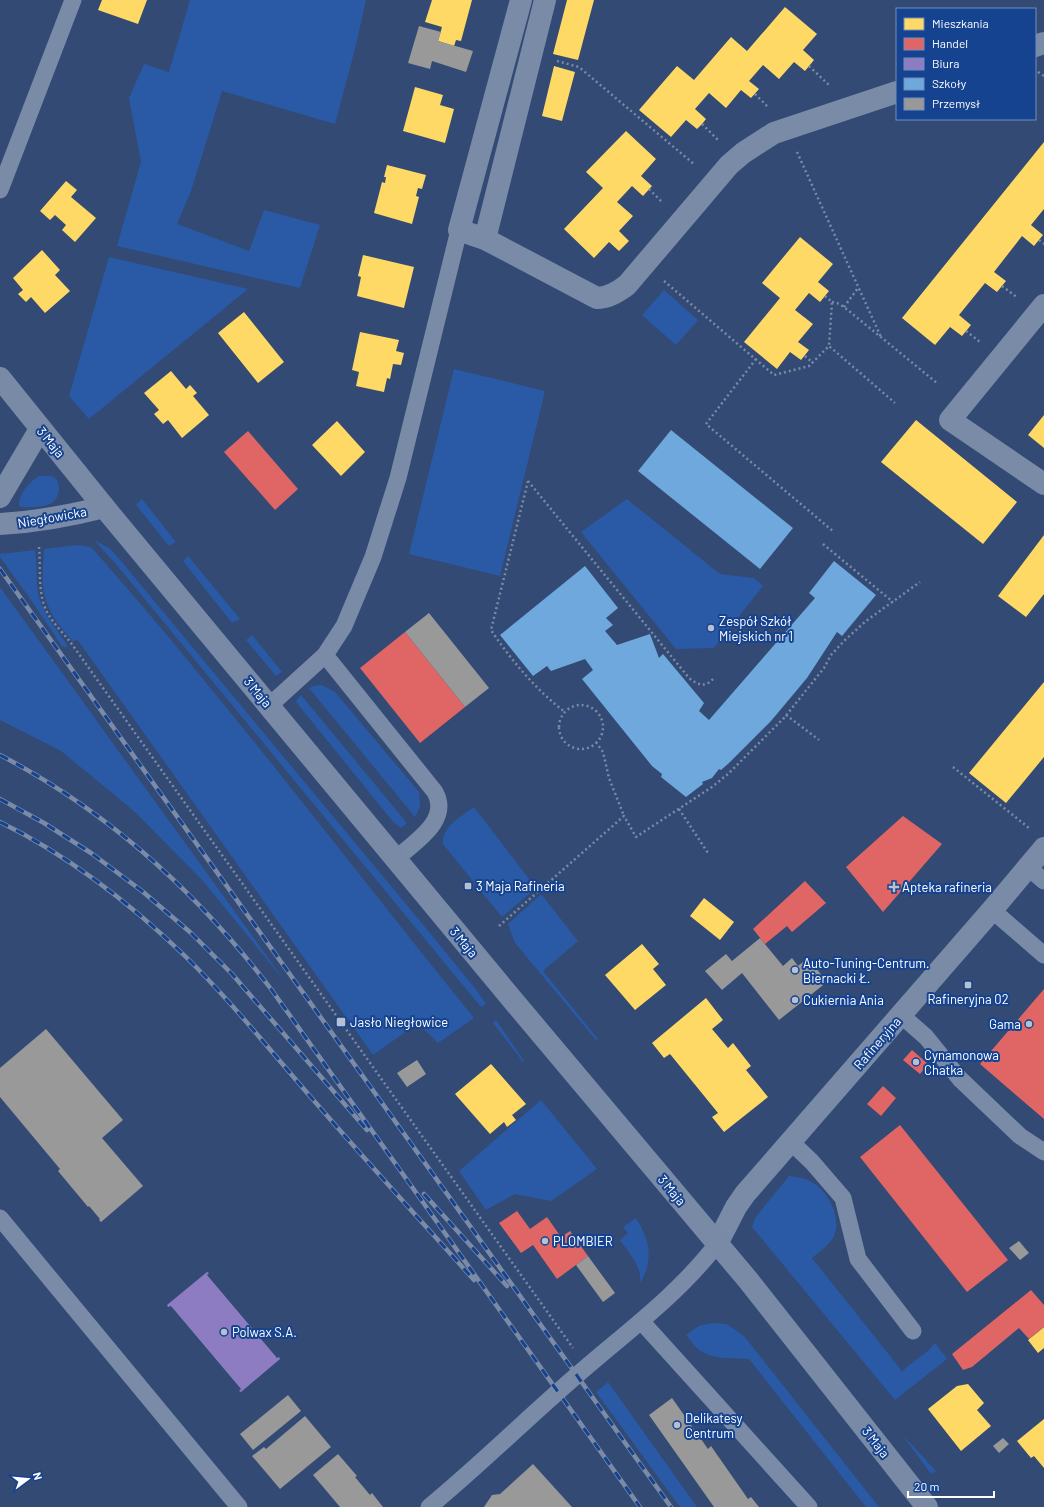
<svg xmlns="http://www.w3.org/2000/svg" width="1044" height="1507" font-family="Barlow,sans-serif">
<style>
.green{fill:#2a5aa6}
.homes{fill:#ffd966}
.shops{fill:#e06666}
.offices{fill:#8e7cc3}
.schools{fill:#6fa8dc}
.industry{fill:#999}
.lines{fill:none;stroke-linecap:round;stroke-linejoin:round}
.path{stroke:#798ba7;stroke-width:2.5;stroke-dasharray:2 3;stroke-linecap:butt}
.service{stroke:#798ba7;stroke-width:17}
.minor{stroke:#798ba7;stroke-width:22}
.tertiary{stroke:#798ba7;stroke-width:22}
.primary{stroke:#798aa6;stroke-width:22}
.rail-casing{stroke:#7b8ba7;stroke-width:4.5}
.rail{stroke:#164390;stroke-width:3;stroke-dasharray:9;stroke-linecap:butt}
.poi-dot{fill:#b7c0ce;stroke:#164390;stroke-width:1.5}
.labels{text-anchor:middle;stroke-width:4;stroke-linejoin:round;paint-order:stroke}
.street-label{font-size:13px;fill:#fff;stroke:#164390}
.poi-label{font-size:13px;fill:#fff;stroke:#164390;text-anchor:start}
</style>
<rect width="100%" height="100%" fill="#324a74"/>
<path class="green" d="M 190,0 L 366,0 L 355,49 L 335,124 L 222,91 L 191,191 L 177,224 L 249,251 L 264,210 L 320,225 L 300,288 L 117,246 L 141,162 L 129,98 L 144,64 L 169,72 Z
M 109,257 L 248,289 L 89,419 L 69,396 Z
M 664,290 L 698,320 L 676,345 L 642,315 Z
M 454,369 L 545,391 L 500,576 L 409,554 Z
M 40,476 C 45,476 51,475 55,478 C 62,484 59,498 52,503 C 44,507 29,508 21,507 L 19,506 C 18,495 30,480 40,476 Z
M 142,499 L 176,542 L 169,546 L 136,505 Z
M 627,499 L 720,574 L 754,578 L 763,586 L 714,648 L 676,649 L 581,532 Z
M 94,540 L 109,548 L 116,555 L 425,927 L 478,992 L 486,1004 L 481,1007 L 115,563 Z
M 77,545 L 90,547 L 93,549 C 226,700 347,861 474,1018 L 438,1043 L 418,1023 L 373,1055 L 77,639 L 73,642 C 65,631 54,621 49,608 C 40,590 43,569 44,549 Z
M 35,550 C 38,566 35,581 39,597 C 43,614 58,631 68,646 L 65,647 L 62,646 L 29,597 L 0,557 L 0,554 Z
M 188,556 L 240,619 L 232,623 L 183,561 Z
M 0,587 L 287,984 L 203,881 L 135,812 L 61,751 L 0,720 Z
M 252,635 L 282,672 L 276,676 L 246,640 Z
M 322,685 L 335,692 L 419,792 L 420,807 L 415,817 L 309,688 L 313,686 Z
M 301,695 L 407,823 L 401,828 L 394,823 L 296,702 L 298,698 Z
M 474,807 L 536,888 L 502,917 L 443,844 C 441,827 462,816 474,807 Z
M 541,894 L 578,941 L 543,971 L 598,1039 L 596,1040 L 515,943 L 508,924 Z
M 496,1020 L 524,1061 L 523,1062 L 493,1023 Z
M 541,1100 L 597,1169 L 551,1201 L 515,1194 L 486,1210 L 459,1171 Z
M 789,1176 C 796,1177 803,1178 810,1181 C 828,1190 842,1217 834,1236 C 830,1245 819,1252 812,1258 L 902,1371 L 929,1350 L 935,1343 L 947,1359 L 895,1400 L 752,1227 L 755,1218 Z
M 636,1218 C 650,1240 654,1260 640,1283 C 642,1266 629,1253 620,1240 L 628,1233 L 623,1227 Z
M 712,1323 L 727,1324 L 744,1336 L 879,1507 L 866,1507 L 749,1359 C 734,1358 715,1360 701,1351 C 695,1348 691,1340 686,1335 L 699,1326 Z
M 608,1382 L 697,1507 L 680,1507 L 596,1392 Z
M 901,1433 L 936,1471 L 931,1474 Z"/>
<path class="homes" d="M 102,0 L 147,0 L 138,24 L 98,10 Z
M 432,0 L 472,0 L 461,41 L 456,40 L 454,46 L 438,41 L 442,27 L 425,22 Z
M 567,0 L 594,0 L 578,60 L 553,54 Z
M 785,7 L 817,34 L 803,50 L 814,60 L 805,71 L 794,62 L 779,79 L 763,65 L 749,81 L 759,89 L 751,98 L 741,90 L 726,108 L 709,93 L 695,109 L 706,119 L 702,124 L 697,129 L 686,120 L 671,137 L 639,110 L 677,66 L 694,80 L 731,37 L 747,51 Z
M 554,66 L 575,72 L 562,121 L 542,116 Z
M 415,87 L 443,95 L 440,105 L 454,109 L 445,143 L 403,131 Z
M 626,131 L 656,159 L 641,176 L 652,186 L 643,196 L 632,186 L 617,202 L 633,216 L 619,231 L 629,241 L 619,251 L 609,242 L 594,258 L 564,229 L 603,188 L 586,172 Z
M 1044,142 L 1044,209 L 1031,225 L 1043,235 L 1034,246 L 1022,236 L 994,272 L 1006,281 L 997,292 L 985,283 L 959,315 L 971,325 L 962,336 L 950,327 L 935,345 L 902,318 Z
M 387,165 L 426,175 L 422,189 L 418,188 L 416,196 L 419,197 L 412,224 L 374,213 L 382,182 L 385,183 L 386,177 L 384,177 Z
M 66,181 L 77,190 L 71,197 L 96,218 L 75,242 L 62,230 L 66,225 L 55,215 L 50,220 L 40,211 Z
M 800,237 L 833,264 L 818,282 L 829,291 L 820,302 L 809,293 L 795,310 L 813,324 L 798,342 L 809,350 L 801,360 L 790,352 L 777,369 L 744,342 L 780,298 L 762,283 Z
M 42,250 L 60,270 L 55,275 L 70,291 L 45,313 L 31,297 L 26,302 L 18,294 L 23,290 L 13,278 Z
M 363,255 L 414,267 L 404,308 L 357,296 L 361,277 L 358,276 Z
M 244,312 L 284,362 L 258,383 L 218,333 Z
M 360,332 L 399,340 L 396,351 L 404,353 L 401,365 L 393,364 L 390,379 L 387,378 L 384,392 L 356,386 L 359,372 L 352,370 Z
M 171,371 L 186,389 L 190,385 L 197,393 L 193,396 L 209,415 L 182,438 L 168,420 L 163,424 L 154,414 L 159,410 L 144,393 Z
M 1044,415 L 1044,448 L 1028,435 Z
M 916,420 L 1017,502 L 983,544 L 881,462 Z
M 337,421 L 365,452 L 341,476 L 312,445 Z
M 1044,535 L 1044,594 L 1026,617 L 998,596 Z
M 1044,682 L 1044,757 L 1006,803 L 969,773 Z
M 704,898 L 734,922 L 720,940 L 690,916 Z
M 642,944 L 659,964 L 653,969 L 666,985 L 635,1010 L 605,975 Z
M 706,998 L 723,1020 L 712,1029 L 728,1048 L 733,1043 L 751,1066 L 746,1070 L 768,1097 L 724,1132 L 712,1117 L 718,1113 L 670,1054 L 664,1058 L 652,1043 Z
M 491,1064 L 526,1104 L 512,1115 L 516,1120 L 507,1127 L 504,1122 L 490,1134 L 455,1094 Z
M 1044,1327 L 1044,1348 L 1038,1353 L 1028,1340 Z
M 968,1384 L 984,1403 L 977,1410 L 991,1426 L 961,1451 L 928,1409 L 957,1386 Z
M 1044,1419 L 1044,1468 L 1034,1456 L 1031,1458 L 1017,1441 Z"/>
<path class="shops" d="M 248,431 L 298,489 L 275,510 L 224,452 Z
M 405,632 L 465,707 L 420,743 L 360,668 Z
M 903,816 L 942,844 L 883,912 L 846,867 Z
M 805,881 L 826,903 L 792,932 L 787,926 L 765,944 L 753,929 Z
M 1044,989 L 1044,1119 L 980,1064 Z
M 912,1050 L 928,1064 L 920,1074 L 903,1060 Z
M 883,1086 L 896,1098 L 881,1116 L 867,1104 Z
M 900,1125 L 1008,1260 L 967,1292 L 860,1157 Z
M 517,1211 L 530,1229 L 547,1217 L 561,1237 L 570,1231 L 588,1256 L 557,1279 L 533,1245 L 521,1253 L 499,1223 Z
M 1031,1290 L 1044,1305 L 1044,1327 L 1029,1339 L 1019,1328 L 972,1367 L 963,1370 L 952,1354 Z"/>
<path class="offices" d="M 207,1272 L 209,1273 L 207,1275 L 277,1358 L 279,1357 L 280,1359 L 241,1392 L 239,1391 L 241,1389 L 171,1306 L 168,1307 L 167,1305 Z"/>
<path class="schools" d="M 671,430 L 793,528 L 760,569 L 638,471 Z
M 834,561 L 876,595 L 842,636 L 837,632 L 807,678 L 771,721 L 729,763 L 721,770 L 719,769 L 712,778 L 702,782 L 703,784 L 686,797 L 661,777 L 662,774 L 652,766 L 582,679 L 593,670 L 585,659 L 551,671 L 547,666 L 533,676 L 500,635 L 585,566 L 618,608 L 606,618 L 613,625 L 605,631 L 617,645 L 650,634 L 659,658 L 663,654 L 704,703 L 699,711 L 709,720 L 815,598 L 809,593 Z"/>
<path class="industry" d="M 419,26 L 441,32 L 438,41 L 473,51 L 466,72 L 432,61 L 430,69 L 408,63 Z
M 429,613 L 489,688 L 465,707 L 405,632 Z
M 760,938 L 783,966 L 792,958 L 798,966 L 808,958 L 827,982 L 779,1020 L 742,973 L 722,990 L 705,971 L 726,954 L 732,961 Z
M 46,1029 L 123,1120 L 102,1138 L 143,1186 L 101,1222 L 99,1220 L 100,1219 L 89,1206 L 88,1207 L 58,1171 L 60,1169 L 0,1097 L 0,1068 Z
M 417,1060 L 426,1074 L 407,1087 L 397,1073 Z
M 1019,1241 L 1029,1253 L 1020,1260 L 1009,1248 Z
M 588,1256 L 615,1293 L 603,1302 L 576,1265 Z
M 288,1395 L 301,1411 L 253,1450 L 240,1434 Z
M 672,1398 L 708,1449 L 711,1446 L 748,1499 L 751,1497 L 759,1507 L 714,1507 L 649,1415 Z
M 305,1416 L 331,1447 L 280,1489 L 252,1456 L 264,1447 L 266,1449 Z
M 1003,1438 L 1009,1444 L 999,1453 L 993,1446 Z
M 338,1454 L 357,1476 L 355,1477 L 370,1495 L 372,1493 L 383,1507 L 340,1507 L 313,1475 Z
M 533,1464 L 572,1507 L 484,1507 L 492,1495 L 500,1494 Z"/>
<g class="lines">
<path class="path" d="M 557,61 L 579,67 L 695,165
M 809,66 L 830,86
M 1038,72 L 1044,76
M 755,94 L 769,108
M 702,124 L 719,141
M 797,152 L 881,337
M 649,189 L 663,203
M 1039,240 L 1044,244
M 664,281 L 774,375 L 809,366 L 829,346 L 895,403
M 1002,286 L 1018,298
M 825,296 L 832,302 L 829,346
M 832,302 L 837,303 L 844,307 L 937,383
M 844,307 L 858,288
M 966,331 L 980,342
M 805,356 L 813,363
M 756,359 L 706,424 L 834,532
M 528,481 L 689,678 C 698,685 705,688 713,679
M 528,481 L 491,630 C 511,660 536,690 565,712
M 823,544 L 893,602
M 39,547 C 41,568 37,595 48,614 C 54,624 64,634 71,643 L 573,1348
M559 727a22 22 0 1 1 44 0a22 22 0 1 1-44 0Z
M 786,715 L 819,740
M 596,742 L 603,752 L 609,778 L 624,816
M 953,767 L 1029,828
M 679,809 L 708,853
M 499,926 L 624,816 L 636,837 L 712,787 L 728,774 L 784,718 L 824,668 L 831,655 L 845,640 L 866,621 L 920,582"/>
<path class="service" d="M 0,190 L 73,0
M 325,655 L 435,792 C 451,821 414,842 396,859
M 269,706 L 325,655 L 344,626 L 373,557 L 398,478 L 459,230
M 1028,867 L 1044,881
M 992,910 L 1044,955
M 901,1015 L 926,1037 L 960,1079 L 1020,1136 L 1044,1152
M 791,1142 L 812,1162 L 843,1198 L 858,1259 L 913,1331
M 0,1218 L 239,1507
M 641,1321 L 809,1507
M 429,1507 C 480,1465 526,1419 576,1376 C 624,1334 678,1295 717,1244"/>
<path class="minor" d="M 521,0 L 459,230 L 485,239 L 597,298 C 608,298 618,292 627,285 L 729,165 L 743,153 L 774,133 L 897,92
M 1035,46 L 1044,43
M 485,239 L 545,0
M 1044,305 L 950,420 L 1044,484
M 717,1244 L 736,1207 L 745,1194 L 992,910 L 1044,848"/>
<path class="tertiary" d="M 0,497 L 40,429
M 0,524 C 36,522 69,516 104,507"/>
<path class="primary" d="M 0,378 L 104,507 L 511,998 L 748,1280 L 927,1507"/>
<g class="rail-casing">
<path id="rail" d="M 0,569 L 671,1507
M 0,755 C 109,812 197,892 271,989 L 640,1507
M 0,799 L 44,823 L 91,853 L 142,891 L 191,933 L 232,974 L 367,1130
M 0,822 C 69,856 130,903 185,956 C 232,1002 273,1054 316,1103 C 368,1163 421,1221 474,1280
M 424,1194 L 507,1286"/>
</g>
<use href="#rail" class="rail"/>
</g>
<g class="poi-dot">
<circle cx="711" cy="628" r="4"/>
<rect x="464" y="882" width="8" height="8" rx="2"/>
<path d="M892 881h4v4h4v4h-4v4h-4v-4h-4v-4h4z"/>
<circle cx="795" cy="970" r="4"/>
<rect x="964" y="981" width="8" height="8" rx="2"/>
<circle cx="795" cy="1000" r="4"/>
<rect x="336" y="1017" width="10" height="10" rx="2"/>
<circle cx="1029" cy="1024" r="4"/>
<circle cx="916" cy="1062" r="4"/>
<circle cx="545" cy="1241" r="4"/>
<circle cx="224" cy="1332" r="4"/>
<circle cx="677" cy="1425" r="4"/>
</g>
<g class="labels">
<g class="street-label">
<text transform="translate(51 442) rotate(51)" y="5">3 Maja</text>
<text transform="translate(52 517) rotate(-10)" y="5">Niegłowicka</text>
<text transform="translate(258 692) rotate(50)" y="5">3 Maja</text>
<text transform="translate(464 942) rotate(50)" y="5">3 Maja</text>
<text transform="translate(877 1043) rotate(-49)" y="5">Rafineryjna</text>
<text transform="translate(672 1190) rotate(50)" y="5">3 Maja</text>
<text transform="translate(876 1442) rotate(52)" y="5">3 Maja</text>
</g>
<g class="poi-label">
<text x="719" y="626">Zespół Szkół<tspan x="719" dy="15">Miejskich nr 1</tspan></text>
<text x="476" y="891">3 Maja Rafineria</text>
<text x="902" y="892">Apteka rafineria</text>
<text x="803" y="968">Auto-Tuning-Centrum.<tspan x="803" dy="15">Biernacki Ł.</tspan></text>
<text x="968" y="1004" text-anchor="middle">Rafineryjna 02</text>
<text x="803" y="1005">Cukiernia Ania</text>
<text x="350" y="1027">Jasło Niegłowice</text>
<text x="1021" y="1029" text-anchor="end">Gama</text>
<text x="924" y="1060">Cynamonowa<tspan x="924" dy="15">Chatka</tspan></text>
<text x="553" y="1246">PLOMBIER</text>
<text x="232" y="1337">Polwax S.A.</text>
<text x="685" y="1423">Delikatesy<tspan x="685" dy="15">Centrum</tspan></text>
</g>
</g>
<rect x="896" y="8" width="140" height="112" fill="#164390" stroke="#738ebc"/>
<rect x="904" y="18" width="20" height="12" fill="#ffd966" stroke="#738ebc"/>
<text x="932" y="28" font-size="12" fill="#ffffff">Mieszkania</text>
<rect x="904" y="38" width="20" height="12" fill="#e06666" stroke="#738ebc"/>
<text x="932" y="48" font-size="12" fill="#ffffff">Handel</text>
<rect x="904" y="58" width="20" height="12" fill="#8e7cc3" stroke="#738ebc"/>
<text x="932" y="68" font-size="12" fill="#ffffff">Biura</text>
<rect x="904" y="78" width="20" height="12" fill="#6fa8dc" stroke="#738ebc"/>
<text x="932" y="88" font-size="12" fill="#ffffff">Szkoły</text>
<rect x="904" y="98" width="20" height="12" fill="#999999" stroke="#738ebc"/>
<text x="932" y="108" font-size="12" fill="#ffffff">Przemysł</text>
<g transform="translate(28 1479) rotate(74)" stroke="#164390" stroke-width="3" paint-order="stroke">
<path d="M0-3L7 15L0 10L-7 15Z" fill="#ffffff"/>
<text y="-6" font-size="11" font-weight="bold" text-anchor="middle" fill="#ffffff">N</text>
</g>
<path d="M908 1491v6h86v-6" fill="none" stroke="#ffffff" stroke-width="2"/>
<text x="914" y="1491" font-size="12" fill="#ffffff" stroke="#164390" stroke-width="3" paint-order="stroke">20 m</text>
</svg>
